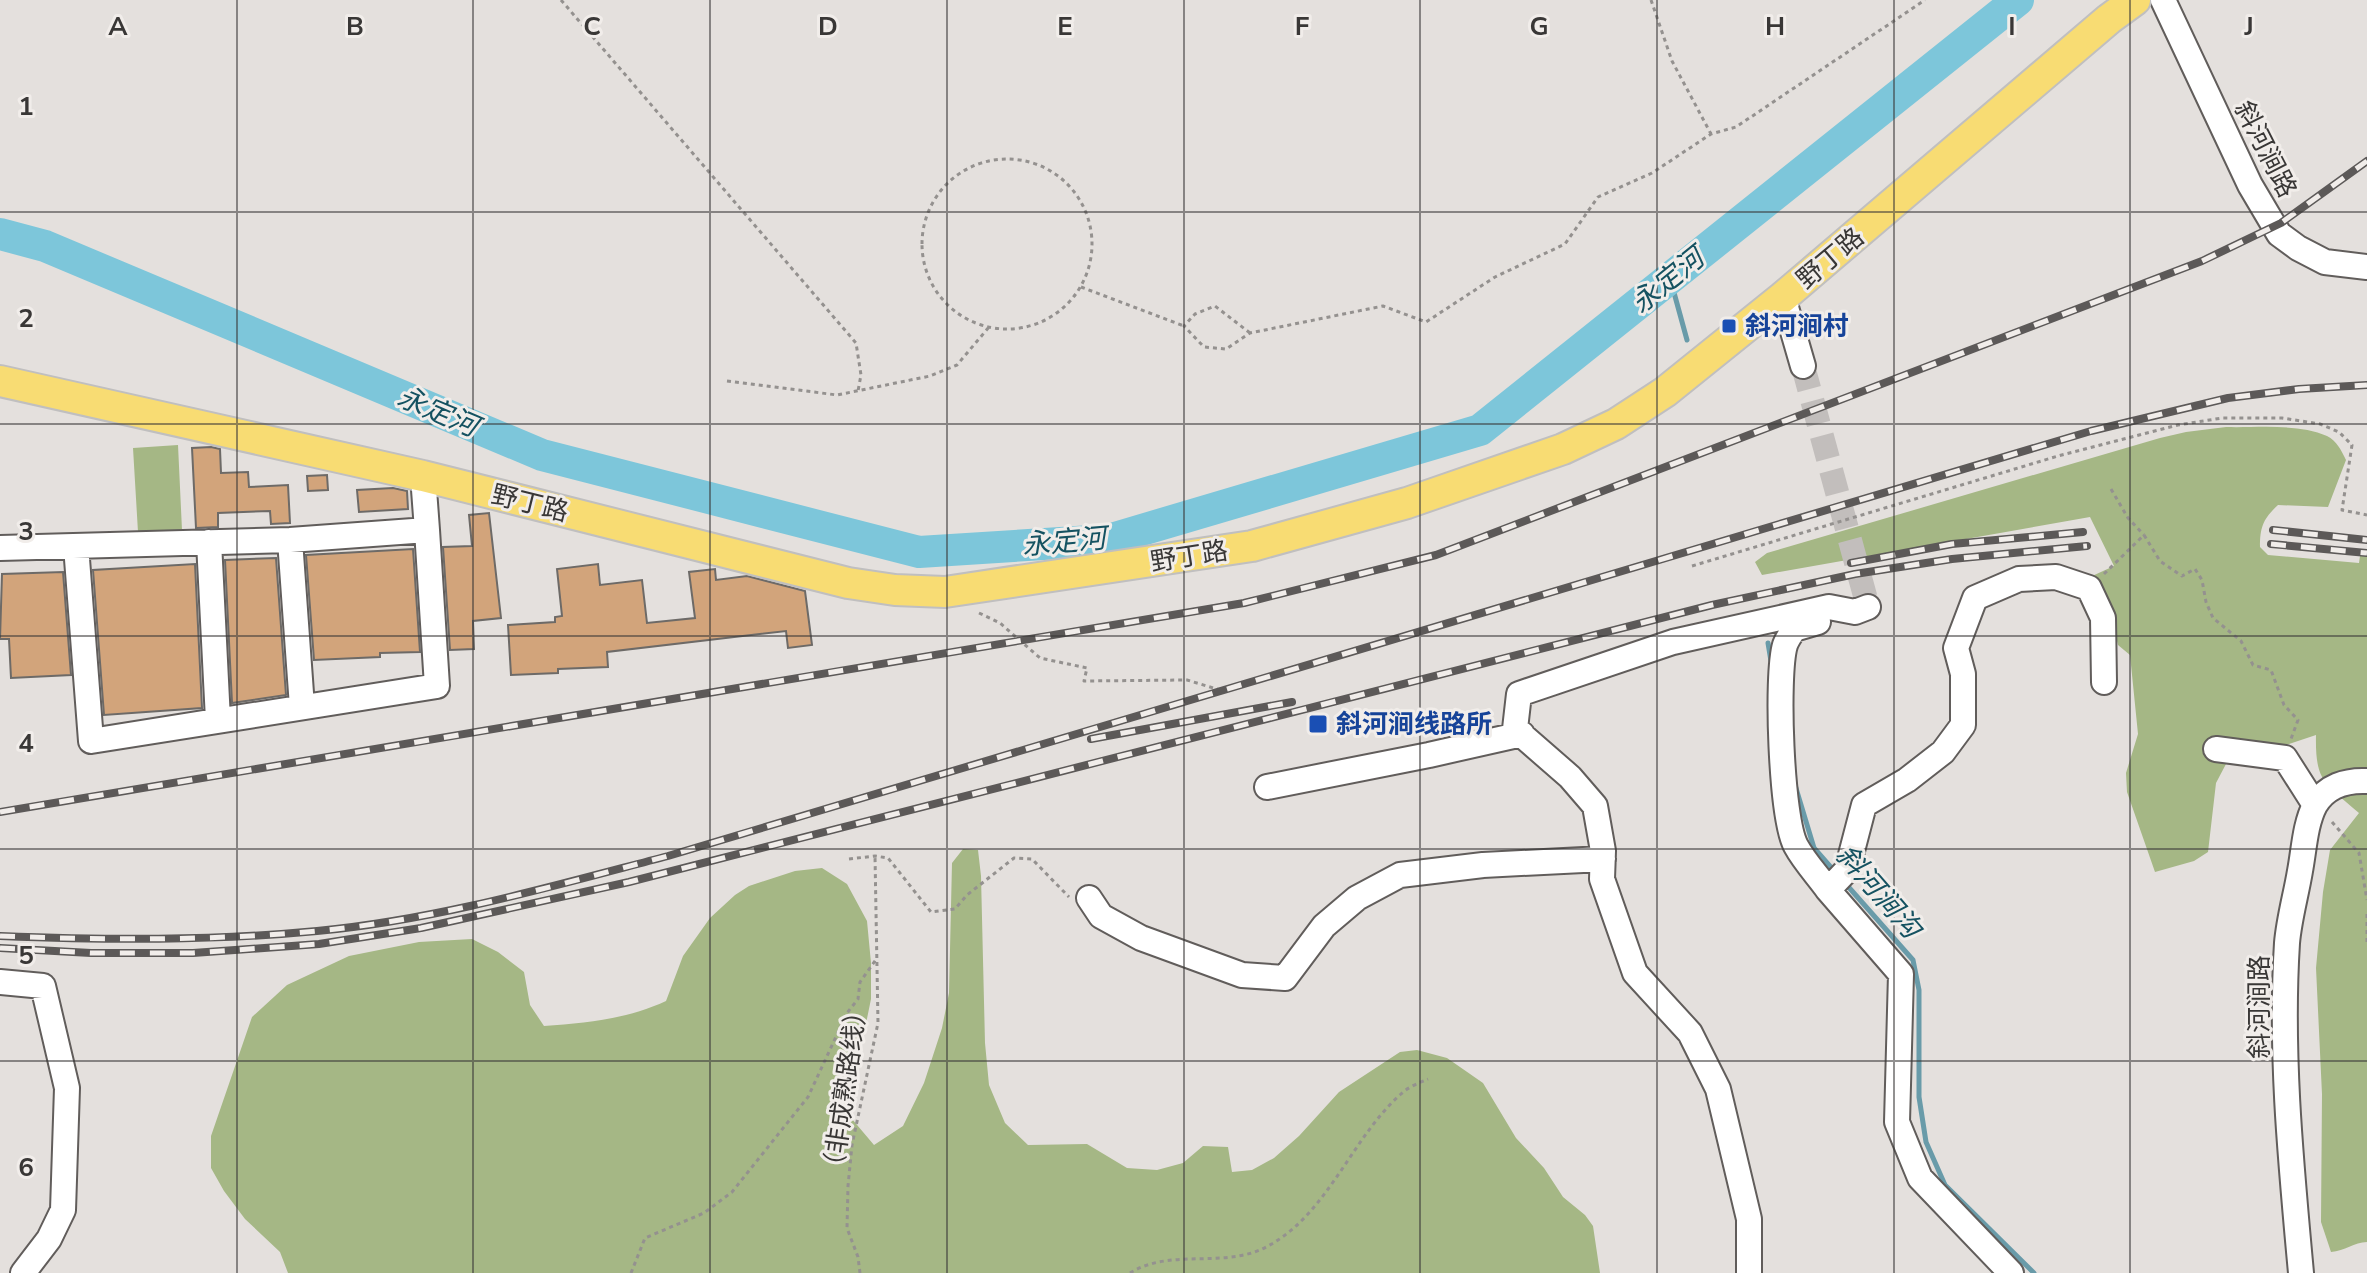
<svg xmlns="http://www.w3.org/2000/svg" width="2367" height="1273" font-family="'Nunito Sans','Noto Sans SC',sans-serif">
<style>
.green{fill:#a5b785}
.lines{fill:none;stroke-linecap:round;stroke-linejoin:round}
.stream{stroke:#699ba9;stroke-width:5}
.river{stroke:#7dc6da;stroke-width:32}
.building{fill:#d2a47b;stroke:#6d6a67;stroke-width:2}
.minor-tunnel{stroke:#c2bebc;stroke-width:24;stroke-dasharray:24 12;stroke-linecap:butt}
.minor-casing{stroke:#615d5b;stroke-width:28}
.major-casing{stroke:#c0bfbf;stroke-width:34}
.path{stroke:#94918f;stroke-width:3;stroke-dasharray:4 4;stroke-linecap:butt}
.minor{stroke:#fff;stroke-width:24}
.major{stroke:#f8dc73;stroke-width:30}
.rail-casing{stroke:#5c5958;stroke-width:8}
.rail{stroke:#f1edea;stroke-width:5;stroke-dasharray:15;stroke-linecap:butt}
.grid{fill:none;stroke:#393736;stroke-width:2;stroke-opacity:0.55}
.transit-dot{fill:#1a4fb4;stroke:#f1edea;stroke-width:3}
.labels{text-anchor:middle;stroke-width:6;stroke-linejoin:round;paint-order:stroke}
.street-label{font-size:26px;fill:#393736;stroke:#f1edea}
.transit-label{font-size:26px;font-weight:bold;fill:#164399;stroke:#f1edea;text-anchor:start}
.water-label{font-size:28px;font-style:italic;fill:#155261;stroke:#f1edea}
.grid-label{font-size:26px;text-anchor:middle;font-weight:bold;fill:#393736;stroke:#f1edea;stroke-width:6;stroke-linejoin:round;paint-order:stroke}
</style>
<rect width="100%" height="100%" fill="#e4e0dd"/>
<path class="green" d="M 2226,427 C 2257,428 2298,423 2327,436 C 2337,441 2341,450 2346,460 L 2328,507 L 2278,505 C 2263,519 2260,527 2260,547 L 2268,555 L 2359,563 L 2361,549 L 2367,550 L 2367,1242 C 2354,1242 2345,1251 2331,1252 L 2321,1222 L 2322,1094 L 2316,968 L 2323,892 L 2330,850 L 2359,813 C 2325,783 2315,783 2316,735 L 2268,751 L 2237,757 L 2226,764 L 2216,783 L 2208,852 L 2194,861 L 2155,872 L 2127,792 L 2126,773 L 2138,734 L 2130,655 L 2118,645 L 2106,596 L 2090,577 L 2114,566 L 2090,517 L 1762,575 L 1755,562 L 1767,553 L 2160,438 L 2186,432 Z
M 178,445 L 182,530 L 138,532 L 133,448 Z
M 963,849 L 978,850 L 981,876 L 985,1043 L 989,1085 L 1005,1123 L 1028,1145 L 1087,1144 L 1127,1168 L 1157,1170 L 1183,1163 L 1203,1146 L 1228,1147 L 1232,1172 L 1252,1170 L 1274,1158 L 1299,1136 L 1339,1092 L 1400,1052 L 1417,1050 L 1447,1058 L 1483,1083 L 1516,1138 L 1544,1168 L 1563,1197 L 1585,1215 L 1593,1226 L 1600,1273 L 288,1273 L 280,1252 L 245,1219 L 224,1191 L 211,1168 L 211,1136 L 252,1017 L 287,985 L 349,956 L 419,942 L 472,939 L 498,952 L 524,972 L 530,1005 L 544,1026 C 587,1023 627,1019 666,1001 L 683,956 L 710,918 L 735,895 L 749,886 L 795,871 L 822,868 L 847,884 L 867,921 L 871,963 L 871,999 L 859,1058 L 852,1119 L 874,1145 L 903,1126 L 924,1083 L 942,1028 L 949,993 L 952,863 Z"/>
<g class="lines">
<path class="stream" d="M 1670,278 L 1687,340
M 1768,643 L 1771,661
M 1795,785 L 1814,848 L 1835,872
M 1845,883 L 1913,960 L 1919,990 L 1919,1097 L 1926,1142 L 1945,1185 L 2034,1273"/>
<path class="river" d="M 0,234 L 45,246 L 542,455 L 919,552 L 1108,540 L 1480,430 L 2018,0"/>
</g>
<path class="building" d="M 211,447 L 220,449 L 221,473 L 248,472 L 249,487 L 288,485 L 290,523 L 271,524 L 270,511 L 218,513 L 218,527 L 196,528 L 192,448 Z
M 327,475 L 328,490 L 308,491 L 307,476 Z
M 393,488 L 407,491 L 408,509 L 359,512 L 357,490 Z
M 489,513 L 501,618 L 473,621 L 474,649 L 450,650 L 443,547 L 472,546 L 469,515 Z
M 413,549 L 420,652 L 380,653 L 380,657 L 314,660 L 306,555 Z
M 276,558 L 286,695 L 232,703 L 225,560 Z
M 195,564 L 202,708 L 104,715 L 93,570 Z
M 598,564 L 600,585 L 642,580 L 647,623 L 695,618 L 689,572 L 715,569 L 716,580 L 747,576 L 805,591 L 812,645 L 788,648 L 786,631 L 607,652 L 608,667 L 558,669 L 558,673 L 511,675 L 508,625 L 555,622 L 555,617 L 562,616 L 557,569 Z
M 63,572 L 71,675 L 11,678 L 9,639 L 0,639 L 2,574 Z"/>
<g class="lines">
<path class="minor-tunnel" d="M 1803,366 L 1868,607"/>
<g class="minor-casing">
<path id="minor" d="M 2163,0 L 2250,185 L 2279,234 L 2298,248 L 2325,262 L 2367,267
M 1783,297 L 1803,366
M 290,540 L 302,707
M 209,542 L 218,720
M 76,546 L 91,741 L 437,686 L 427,530
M 0,548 L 290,540 L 427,530 L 423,476
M 1818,622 L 1794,629 C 1791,634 1787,639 1785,645 C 1776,675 1781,819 1796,846 C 1804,861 1818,876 1828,890
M 2216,749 L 2285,758 L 2315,805
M 1267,787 L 1429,755 L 1522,734
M 1089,898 L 1101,916 L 1141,938 L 1242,975 L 1285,978 L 1324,926 L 1357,898 L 1400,875 L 1483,865 L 1603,859
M 0,982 L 43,986 L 67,1088 L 63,1210 L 49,1239 L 23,1273
M 1749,1273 L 1749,1219 L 1718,1089 L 1690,1033 L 1635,973 L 1602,879 L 1603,851 L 1595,806 L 1570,777 L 1515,729 L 1519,694 L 1673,642 L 1829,607 L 1855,612 L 1868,607
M 2011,1273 L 1920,1178 L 1897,1122 L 1901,974 L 1828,890 L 1847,870 L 1864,805 L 1907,780 L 1943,752 L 1963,725 L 1963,674 L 1956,648 L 1975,598 L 2019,579 L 2056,577 L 2089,588 L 2103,618 L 2104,682
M 2301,1273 C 2291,1164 2280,1053 2287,943 C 2289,919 2296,895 2300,871 C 2304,850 2305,824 2315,805 C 2326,786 2346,780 2367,781"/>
</g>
<g class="major-casing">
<path id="major" d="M 0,381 L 423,476 L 848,583 L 895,590 L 945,592 L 1252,546 L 1407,503 L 1563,449 L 1616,424 L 1665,392 L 1783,297 L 2109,19 L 2135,0"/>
</g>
<path class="path" d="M 561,0 L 856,343 L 861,375 L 858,391
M 1651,0 L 1672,61 L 1711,134
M922 244a85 85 0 1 1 170 0a85 85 0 1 1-170 0Z
M 1081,287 L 1184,326
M 1250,333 L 1215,306 L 1195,314 L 1184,326 L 1204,347 L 1226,349 L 1250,333 L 1383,306 L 1426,322 L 1495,277 L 1565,244 L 1598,197 L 1652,173 L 1711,134 L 1736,127 L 1925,0
M 727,381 L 837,395 L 930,376 L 957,365 L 989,327
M 2111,489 L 2128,518 L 2144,535
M 1692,566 L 2058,456 L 2178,425 L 2222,418 L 2282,418 L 2320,424 L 2339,432 L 2352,445 L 2342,510 L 2367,515
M 2104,574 L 2144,535 L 2160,561 L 2182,576 L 2195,569 L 2202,580 L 2206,602 L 2213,618 L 2241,641 L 2253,665 L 2271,670 L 2284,705 L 2298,720 L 2291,739
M 979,613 L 1000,623 L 1040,658 L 1087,668 L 1084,681 L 1187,680 L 1220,690
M 2332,822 L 2359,853 L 2367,900
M 849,859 L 875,856 L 888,858 L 931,912 L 955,909 L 967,895 L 1014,858 L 1032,859 L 1069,897
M 2367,914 L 2367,945
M 631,1273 L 645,1238 L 704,1213 L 732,1192 L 808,1097 L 847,1013 L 858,999 L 860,982 L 877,958
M 860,1273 L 858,1257 L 847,1228 L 848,1186 L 852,1145 L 878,1023 L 875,856
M 1130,1273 C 1172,1247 1225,1270 1268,1246 C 1328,1214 1352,1137 1401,1094 C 1408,1087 1419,1083 1428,1079"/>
<use href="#minor" class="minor"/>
<use href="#major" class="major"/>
<g class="rail-casing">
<path id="rail" d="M 2273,530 L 2367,540
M 2271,544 L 2367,553
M 1851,563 L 1952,544 L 2083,532
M 1091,739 L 1292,702
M 0,812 L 1244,603 L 1436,555 L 2202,261 L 2281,223 L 2367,161
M 0,936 C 106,940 211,941 317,931 C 436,920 553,886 668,856 L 2091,431 L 2228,398 L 2299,389 L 2367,385
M 0,948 L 91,953 L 193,953 L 319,944 L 421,928 L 629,882 L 1712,605 L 1855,574 L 1952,559 L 2087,546"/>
</g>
<use href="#rail" class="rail"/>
</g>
<path class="grid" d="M 237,0 L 237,1273M 473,0 L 473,1273M 710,0 L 710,1273M 947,0 L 947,1273M 1184,0 L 1184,1273M 1420,0 L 1420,1273M 1657,0 L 1657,1273M 1894,0 L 1894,1273M 2130,0 L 2130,1273M 0,212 L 2367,212M 0,424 L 2367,424M 0,636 L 2367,636M 0,849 L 2367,849M 0,1061 L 2367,1061"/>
<g class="transit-dot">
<rect x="1721" y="318" width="16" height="16" rx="4"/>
<rect x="1308" y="714" width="20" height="20" rx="4"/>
</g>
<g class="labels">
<g class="street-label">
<text transform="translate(2266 149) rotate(63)" y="9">斜河涧路</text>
<text transform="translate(1830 258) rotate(-40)" y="9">野丁路</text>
<text transform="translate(530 503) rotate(14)" y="9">野丁路</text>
<text transform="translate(1189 556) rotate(-9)" y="9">野丁路</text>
<text transform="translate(2259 1007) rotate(-90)" y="9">斜河涧路</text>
<text transform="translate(845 1089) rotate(-82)" y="9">（非成熟路线）</text>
</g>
<g class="transit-label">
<text x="1745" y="335">斜河涧村</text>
<text x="1336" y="733">斜河涧线路所</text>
</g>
<g class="water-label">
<text transform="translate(1667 280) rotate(-39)" y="10">永定河</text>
<text transform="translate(438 411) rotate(23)" y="10">永定河</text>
<text transform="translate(1064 541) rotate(-5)" y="10">永定河</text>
<text transform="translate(1879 891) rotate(49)" y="10">斜河涧沟</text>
</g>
</g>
<g class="grid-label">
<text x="118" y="35">A</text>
<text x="355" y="35">B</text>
<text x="592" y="35">C</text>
<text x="828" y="35">D</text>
<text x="1065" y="35">E</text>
<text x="1302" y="35">F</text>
<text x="1539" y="35">G</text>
<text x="1775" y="35">H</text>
<text x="2012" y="35">I</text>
<text x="2249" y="35">J</text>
<text x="26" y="115">1</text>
<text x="26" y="327">2</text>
<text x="26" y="540">3</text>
<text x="26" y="752">4</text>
<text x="26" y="964">5</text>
<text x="26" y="1176">6</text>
</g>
</svg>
